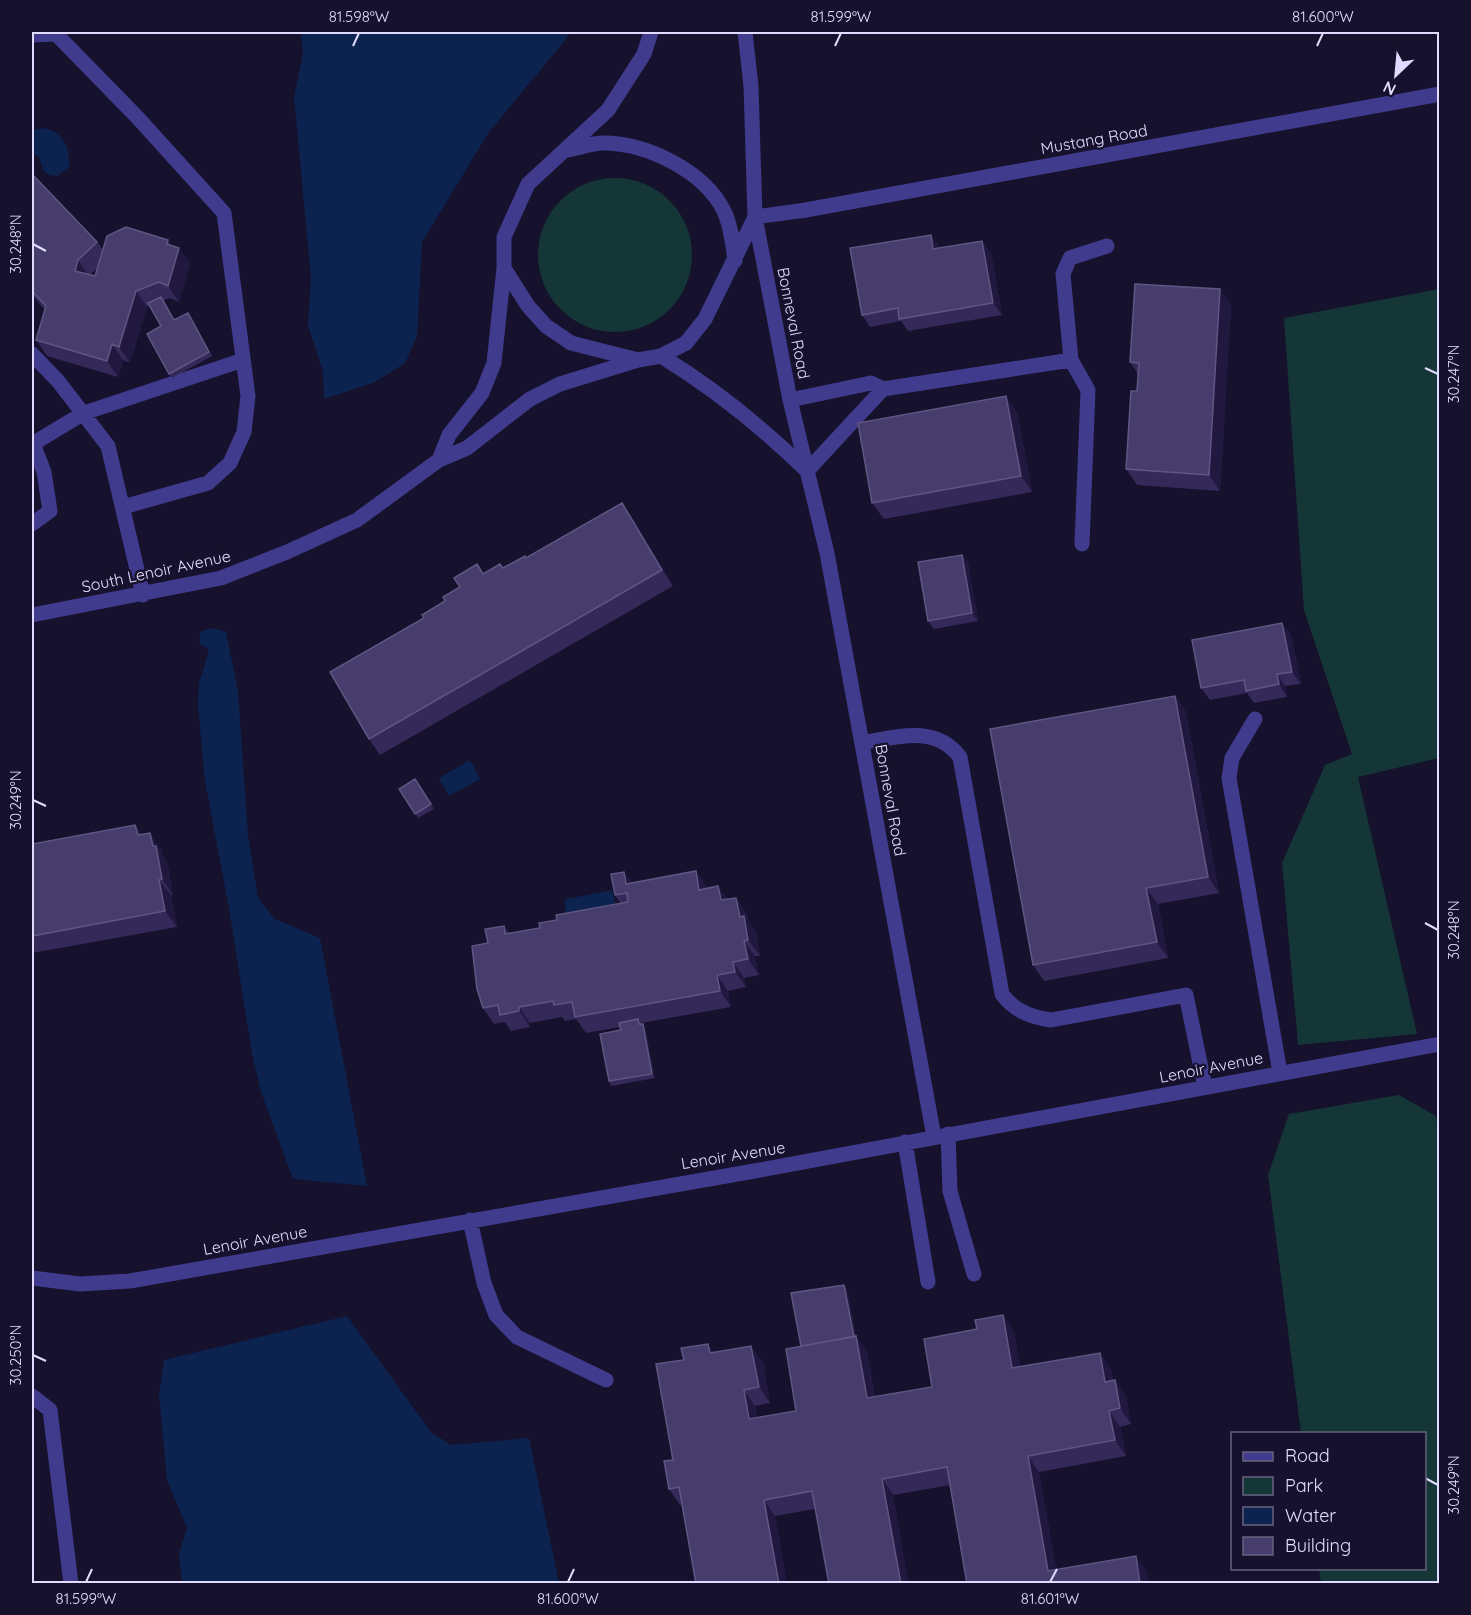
<svg xmlns="http://www.w3.org/2000/svg" width="1471" height="1615" font-family="Quicksand,sans-serif">
<style>
.green{fill:#143636}
.water{fill:#0c2350}
.lines{fill:none;stroke-linecap:round;stroke-linejoin:round}
.minor{stroke:#403b8c;stroke-width:15}
.wall{fill:#35295a;fill-rule:evenodd}
.shaded-wall{fill:#211840}
.building{fill:#473d6c;stroke:#605683;stroke-width:1.5}
.ticks{fill:none;stroke:#e1dcff;stroke-width:2}
.labels{text-anchor:middle;stroke-width:5;stroke-linejoin:round;paint-order:stroke}
.street-label{font-size:16px;fill:#e1dcff;stroke:#16112c}
.neatline{fill:none;stroke:#e1dcff;stroke-width:2}
.ticks-label{font-size:15px;text-anchor:middle;fill:#e1dcff}
</style>
<rect width="100%" height="100%" fill="#16112c"/>
<path class="green" d="M538 255a77 77 0 1 1 154 0a77 77 0 1 1-154 0Z
M 1439,289 L 1439,758 L 1358,777 L 1417,1034 L 1298,1045 L 1282,863 L 1325,765 L 1352,754 L 1304,610 L 1284,318 Z
M 1399,1095 L 1436,1116 L 1439,1145 L 1439,1583 L 1321,1583 L 1319,1569 L 1424,1568 L 1424,1434 L 1301,1433 L 1268,1175 L 1289,1114 Z"/>
<path class="water" d="M 301,32 L 572,32 L 489,132 L 422,242 L 417,336 L 405,363 L 375,382 L 324,399 L 323,372 L 308,325 L 311,278 L 294,97 L 303,54 Z
M 45,128 C 65,134 70,148 69,167 L 57,176 C 42,175 43,169 39,157 L 32,153 L 32,130 Z
M 211,628 L 226,632 L 238,691 L 248,835 L 258,898 L 275,919 L 320,938 L 367,1186 L 293,1179 L 261,1092 L 252,1054 L 230,914 L 205,781 L 198,707 L 199,683 L 209,650 L 199,643 L 200,632 Z
M 470,760 L 480,779 L 449,796 L 439,778 Z
M 612,890 L 617,912 L 568,921 L 564,902 L 567,899 Z
M 347,1316 L 431,1432 L 451,1445 L 529,1438 L 559,1583 L 182,1583 L 179,1554 L 187,1528 L 167,1480 L 159,1395 L 164,1360 Z"/>
<g class="lines">
<path class="minor" d="M 651,32 L 644,54 L 608,110 L 528,184 L 504,237 L 504,268 L 528,306 L 546,326 L 571,343 L 638,360 L 661,356 L 686,343 L 705,319 L 755,217 L 751,86 L 745,32
M 32,35 L 56,34 L 138,118 L 224,213 L 248,396 L 244,432 L 230,463 L 208,483 L 123,507
M 567,150 C 579,148 592,143 603,143 C 647,143 704,171 724,211 C 731,226 733,245 735,261
M 32,354 L 58,381 L 108,446 L 143,595
M 661,356 C 715,389 762,427 807,471
M 1071,360 L 1063,274 L 1070,258 L 1107,246
M 790,400 L 871,383 L 883,389 L 1071,360 L 1088,390 L 1082,544
M 32,441 L 44,472 L 50,511 L 32,524
M 34,443 L 84,413 L 243,360
M 439,460 L 449,435 L 482,393 L 494,363 L 504,268
M 807,471 L 883,389
M 32,615 L 221,578 L 287,552 L 357,520 L 439,460 L 467,448 L 530,399 L 560,384 L 638,360
M 1255,719 L 1232,758 L 1229,778 L 1280,1073
M 862,743 C 897,737 935,724 960,757 L 1002,994 C 1014,1011 1031,1017 1051,1020 L 1186,995 L 1205,1087
M 948,1134 L 950,1191 L 974,1274
M 934,1137 L 827,553 L 790,400 L 755,217 L 806,210 L 1440,94
M 905,1142 L 928,1282
M 470,1220 L 484,1283 L 496,1315 L 517,1337 L 606,1380
M 32,1278 L 80,1284 L 130,1281 L 760,1170 L 1440,1044
M 32,1396 L 50,1410 L 71,1584"/>
</g>
<path class="wall" d="M 32,174 L 97,242 L 103,250 L 168,240 L 172,246 L 179,248 L 190,264 L 179,302 L 170,298 L 164,300 L 174,320 L 191,317 L 212,356 L 172,378 L 169,374 L 161,326 L 150,306 L 147,307 L 130,363 L 123,360 L 118,377 L 47,356 L 36,340 L 45,310 L 32,295 ZM 98,267 L 95,276 L 90,275 Z
M 931,235 L 940,248 L 982,241 L 991,253 L 1002,315 L 908,331 L 901,321 L 870,327 L 862,315 Z
M 1220,289 L 1231,305 L 1220,491 L 1137,485 L 1126,469 L 1137,391 L 1138,374 L 1130,362 Z
M 1017,412 L 1032,492 L 884,519 L 872,503 Z
M 633,519 L 673,586 L 380,755 L 369,739 L 424,618 L 445,601 L 460,587 L 500,564 L 503,568 L 527,558 Z
M 962,555 L 968,563 L 978,621 L 934,629 L 928,621 Z
M 1282,623 L 1291,635 L 1301,684 L 1285,686 L 1287,697 L 1254,703 L 1247,693 L 1210,700 L 1201,688 Z
M 1175,696 L 1186,712 L 1219,893 L 1158,904 L 1168,958 L 1044,981 L 1033,965 Z
M 415,779 L 434,809 L 418,818 L 399,789 Z
M 135,825 L 142,834 L 161,849 L 162,855 L 167,862 L 173,895 L 171,895 L 177,927 L 32,953 L 32,844 Z
M 696,871 L 707,888 L 718,886 L 727,899 L 736,898 L 747,914 L 749,922 L 756,932 L 760,956 L 755,956 L 759,975 L 744,978 L 746,987 L 728,991 L 731,1007 L 641,1023 L 645,1028 L 655,1078 L 611,1086 L 609,1081 L 621,1030 L 620,1027 L 586,1033 L 576,1019 L 565,1021 L 562,1017 L 530,1023 L 530,1027 L 511,1031 L 505,1022 L 494,1024 L 483,1008 L 488,943 L 504,926 L 509,933 L 540,928 L 557,920 L 621,904 L 615,895 L 624,872 L 632,883 Z
M 847,1289 L 856,1337 L 867,1352 L 875,1397 L 932,1387 L 977,1329 L 1003,1315 L 1014,1331 L 1020,1367 L 1111,1369 L 1113,1380 L 1115,1380 L 1126,1396 L 1131,1424 L 1120,1427 L 1126,1456 L 1039,1472 L 1056,1569 L 1147,1571 L 967,1584 L 950,1485 L 775,1516 L 787,1584 L 696,1584 L 682,1504 L 680,1505 L 669,1489 L 684,1360 L 714,1353 L 763,1362 L 770,1403 L 755,1406 L 757,1417 L 796,1411 L 801,1346 Z"/>
<path class="shaded-wall" d="M 931,235 L 940,247 L 942,261 L 933,249 Z
M 168,240 L 178,254 L 179,248 L 190,264 L 179,302 L 168,286 L 167,244 Z
M 982,241 L 991,253 L 1002,315 L 993,303 Z
M 78,260 L 89,276 L 75,271 Z
M 1220,289 L 1231,305 L 1220,491 L 1209,475 Z
M 136,291 L 147,307 L 130,363 L 119,347 Z
M 112,344 L 123,360 L 118,377 L 107,361 Z
M 1006,396 L 1017,412 L 1032,492 L 1021,476 Z
M 622,503 L 633,519 L 673,586 L 662,570 Z
M 962,555 L 968,563 L 978,621 L 972,613 Z
M 1282,623 L 1291,635 L 1301,684 L 1292,672 Z
M 1277,674 L 1285,686 L 1287,697 L 1279,684 Z
M 1175,696 L 1186,712 L 1219,893 L 1208,877 Z
M 135,825 L 147,841 L 138,835 Z
M 150,833 L 161,849 L 162,855 L 167,862 L 173,895 L 162,879 Z
M 696,871 L 707,887 L 710,906 L 699,890 Z
M 624,872 L 635,888 L 626,884 Z
M 159,880 L 171,895 L 177,927 L 165,911 Z
M 718,886 L 729,902 L 721,900 Z
M 1146,888 L 1158,904 L 1168,958 L 1157,942 Z
M 736,898 L 747,914 L 749,922 L 756,932 L 760,956 L 748,940 L 740,917 Z
M 744,941 L 755,956 L 759,975 L 748,959 Z
M 733,962 L 744,978 L 746,987 L 735,972 Z
M 717,975 L 728,991 L 731,1007 L 720,991 Z
M 519,1007 L 530,1023 L 530,1027 L 519,1011 Z
M 643,1024 L 645,1028 L 655,1078 L 652,1074 Z
M 844,1285 L 847,1289 L 856,1337 L 867,1352 L 878,1414 L 867,1398 L 854,1338 Z
M 1003,1315 L 1014,1331 L 1023,1384 L 1012,1368 Z
M 708,1344 L 719,1359 L 710,1353 Z
M 751,1346 L 763,1362 L 770,1403 L 759,1387 Z
M 1100,1353 L 1111,1369 L 1116,1398 L 1105,1382 Z
M 1115,1380 L 1126,1396 L 1131,1424 L 1120,1408 Z
M 744,1390 L 755,1406 L 760,1435 L 749,1419 Z
M 1109,1411 L 1120,1427 L 1126,1456 L 1115,1440 Z
M 1028,1456 L 1039,1472 L 1059,1584 L 1048,1571 Z
M 882,1479 L 893,1494 L 909,1584 L 901,1584 Z
M 764,1500 L 775,1516 L 787,1584 L 779,1584 Z
M 1136,1556 L 1147,1571 L 1149,1584 L 1140,1584 Z"/>
<path class="building" d="M 32,174 L 97,242 L 78,260 L 75,271 L 95,276 L 107,236 L 126,227 L 168,240 L 167,244 L 179,248 L 168,286 L 159,282 L 136,291 L 119,347 L 112,344 L 107,361 L 36,340 L 46,306 L 32,291 Z
M 931,235 L 933,249 L 982,241 L 993,303 L 899,319 L 898,308 L 862,315 L 850,248 Z
M 1135,284 L 1220,289 L 1209,475 L 1126,469 L 1131,391 L 1137,391 L 1139,363 L 1130,362 Z
M 161,297 L 174,320 L 188,313 L 209,352 L 169,374 L 147,334 L 161,326 L 148,303 Z
M 1006,396 L 1021,476 L 872,503 L 858,423 Z
M 622,503 L 662,570 L 369,739 L 330,672 L 424,618 L 422,615 L 445,601 L 443,597 L 460,587 L 454,578 L 477,564 L 483,574 L 500,564 L 503,568 L 525,556 L 526,558 Z
M 962,555 L 972,613 L 928,621 L 918,562 Z
M 1282,623 L 1292,672 L 1277,674 L 1279,684 L 1246,691 L 1244,680 L 1201,688 L 1192,640 Z
M 1175,696 L 1208,877 L 1146,888 L 1157,942 L 1033,965 L 990,729 Z
M 415,779 L 431,804 L 415,814 L 399,789 Z
M 135,825 L 138,835 L 150,833 L 153,846 L 156,846 L 162,879 L 159,880 L 165,911 L 32,936 L 32,844 Z
M 696,871 L 699,890 L 718,886 L 721,900 L 736,898 L 740,917 L 744,916 L 748,940 L 744,941 L 748,959 L 733,962 L 735,972 L 717,975 L 720,991 L 575,1017 L 572,1002 L 554,1005 L 553,1001 L 519,1007 L 519,1011 L 500,1015 L 498,1005 L 483,1008 L 477,989 L 472,946 L 488,943 L 485,929 L 504,926 L 505,934 L 540,928 L 539,923 L 557,920 L 556,915 L 628,902 L 627,893 L 615,895 L 611,874 L 624,872 L 626,884 Z
M 638,1019 L 639,1024 L 643,1024 L 652,1074 L 609,1081 L 600,1034 L 621,1030 L 619,1023 Z
M 844,1285 L 854,1337 L 801,1346 L 791,1293 Z
M 1003,1315 L 1012,1368 L 1100,1353 L 1105,1382 L 1115,1380 L 1120,1408 L 1109,1411 L 1115,1440 L 1028,1456 L 1048,1571 L 1136,1556 L 1140,1584 L 967,1584 L 947,1467 L 882,1479 L 901,1584 L 829,1584 L 812,1491 L 764,1500 L 779,1584 L 696,1584 L 679,1487 L 669,1489 L 664,1461 L 673,1460 L 656,1364 L 684,1360 L 681,1348 L 708,1344 L 710,1353 L 751,1346 L 759,1387 L 744,1390 L 749,1419 L 796,1411 L 786,1349 L 856,1336 L 867,1398 L 932,1387 L 924,1339 L 977,1329 L 975,1320 Z"/>
<path class="ticks" d="M 353,46 L 359,33M 835,46 L 841,33M 1317,46 L 1323,33M 33,244 L 46,251M 1425,368 L 1438,374M 33,800 L 46,806M 1425,923 L 1438,930M 33,1355 L 46,1361M 1425,1478 L 1438,1485M 86,1582 L 92,1569M 568,1582 L 574,1569M 1050,1582 L 1057,1569"/>
<g class="labels">
<g class="street-label">
<text transform="translate(1094 139) rotate(-10)" y="6">Mustang Road</text>
<text transform="translate(794 323) rotate(79)" y="6">Bonneval Road</text>
<text transform="translate(156 571) rotate(-12)" y="6">South Lenoir Avenue</text>
<text transform="translate(891 800) rotate(80)" y="6">Bonneval Road</text>
<text transform="translate(1211 1067) rotate(-11)" y="6">Lenoir Avenue</text>
<text transform="translate(733 1155) rotate(-9)" y="6">Lenoir Avenue</text>
<text transform="translate(255 1240) rotate(-10)" y="6">Lenoir Avenue</text>
</g>
</g>
<rect width="1471" height="1615" fill="none" stroke="#16112c" stroke-width="66"/>
<rect x="1231" y="1432" width="195" height="138" fill="#16112c" stroke="#676280" stroke-width="1.5"/>
<rect x="1243" y="1452" width="30" height="9" fill="#403b8c" stroke="#676280" stroke-width="1.5"/>
<text x="1285" y="1462" font-size="18" fill="#e1dcff">Road</text>
<rect x="1243" y="1477" width="30" height="18" fill="#143636" stroke="#676280" stroke-width="1.5"/>
<text x="1285" y="1492" font-size="18" fill="#e1dcff">Park</text>
<rect x="1243" y="1507" width="30" height="18" fill="#0c2350" stroke="#676280" stroke-width="1.5"/>
<text x="1285" y="1522" font-size="18" fill="#e1dcff">Water</text>
<rect x="1243" y="1537" width="30" height="18" fill="#473d6c" stroke="#676280" stroke-width="1.5"/>
<text x="1285" y="1552" font-size="18" fill="#e1dcff">Building</text>
<g transform="translate(1396 75) rotate(206)" stroke="#16112c" stroke-width="4.5" paint-order="stroke">
<path d="M0-4.5L10 22L0 15L-10 22Z" fill="#e1dcff"/>
<text y="-9" font-size="16" font-weight="bold" text-anchor="middle" fill="#e1dcff">N</text>
</g>
<rect x="33" y="33" width="1405" height="1549" class="neatline"/>
<g class="ticks-label">
<text x="359" y="22">81.598°W</text>
<text x="841" y="22">81.599°W</text>
<text x="1323" y="22">81.600°W</text>
<text transform="translate(16 244) rotate(-90)" y="5">30.248°N</text>
<text transform="translate(1454 374) rotate(-90)" y="5">30.247°N</text>
<text transform="translate(16 800) rotate(-90)" y="5">30.249°N</text>
<text transform="translate(1454 930) rotate(-90)" y="5">30.248°N</text>
<text transform="translate(16 1355) rotate(-90)" y="5">30.250°N</text>
<text transform="translate(1454 1485) rotate(-90)" y="5">30.249°N</text>
<text x="86" y="1604">81.599°W</text>
<text x="568" y="1604">81.600°W</text>
<text x="1050" y="1604">81.601°W</text>
</g>
</svg>
